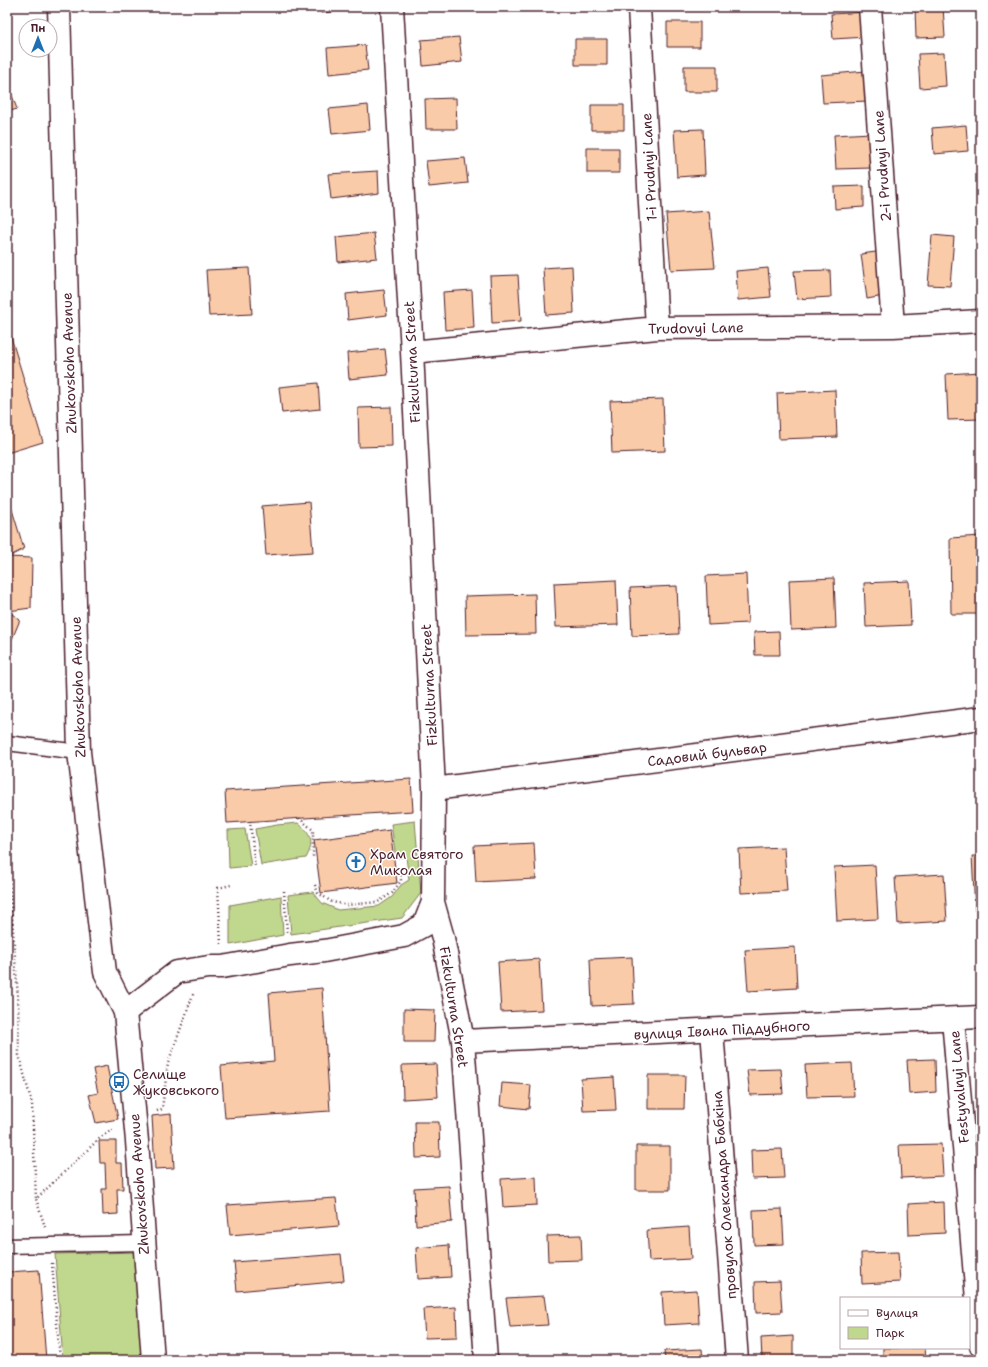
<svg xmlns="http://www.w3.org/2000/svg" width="988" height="1367" font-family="'Shantell Sans',sans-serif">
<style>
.green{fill:#c0d88e;stroke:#857c5c}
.building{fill:#facba9;stroke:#4a1f2b}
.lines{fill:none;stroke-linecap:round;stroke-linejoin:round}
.lane-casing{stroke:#4a1f2b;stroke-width:17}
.street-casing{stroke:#4a1f2b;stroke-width:25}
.secondary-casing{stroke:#4a1f2b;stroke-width:25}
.path{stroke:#4a1f2b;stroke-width:2.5;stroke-dasharray:1 3;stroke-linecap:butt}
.lane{stroke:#fff;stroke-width:14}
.street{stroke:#fff;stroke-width:22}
.secondary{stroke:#fff;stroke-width:22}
.labels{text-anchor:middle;stroke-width:3;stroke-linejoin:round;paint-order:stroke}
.street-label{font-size:14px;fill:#4a1f2b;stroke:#fff}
.poi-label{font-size:14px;fill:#4a1f2b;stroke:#fff;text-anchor:start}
</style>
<rect width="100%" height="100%" fill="#fff"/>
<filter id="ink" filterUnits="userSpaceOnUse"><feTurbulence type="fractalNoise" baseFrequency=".025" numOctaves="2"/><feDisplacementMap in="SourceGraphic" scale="8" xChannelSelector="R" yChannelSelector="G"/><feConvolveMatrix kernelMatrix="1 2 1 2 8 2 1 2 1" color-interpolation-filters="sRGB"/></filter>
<g filter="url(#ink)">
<path class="green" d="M 415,821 L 421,893 L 402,918 L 291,934 L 288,895 L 313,892 L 322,903 L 338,910 L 379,906 L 392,897 L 401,885 L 409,880 L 406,857 L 396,858 L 391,824 Z
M 298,823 C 311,834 315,842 306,858 L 261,865 L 255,829 L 277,825 Z
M 245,829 L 251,866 L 229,868 L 228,830 Z
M 281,896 L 283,935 L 230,945 L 230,905 Z
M 140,1252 L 148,1360 L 63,1360 L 55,1254 Z"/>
<path class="building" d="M 320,7 L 359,7 L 360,9 L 321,13 Z
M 915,7 L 943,7 L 945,37 L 916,38 Z
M 866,12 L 867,37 L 833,39 L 831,14 Z
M 667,22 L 700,22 L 700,47 L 667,47 Z
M 459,37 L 462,62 L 423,66 L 421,40 Z
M 575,39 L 607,39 L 607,65 L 575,65 Z
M 365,45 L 368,70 L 329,74 L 327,48 Z
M 944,53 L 946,86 L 920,88 L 918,54 Z
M 684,66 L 717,66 L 717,92 L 684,92 Z
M 866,71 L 868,101 L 823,103 L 821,75 Z
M 7,82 L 17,109 L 7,112 Z
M 456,98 L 457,129 L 426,129 L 425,99 Z
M 368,105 L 370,130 L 332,134 L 329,109 Z
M 591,105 L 624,105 L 624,130 L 591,130 Z
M 966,125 L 968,151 L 934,154 L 932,128 Z
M 703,129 L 705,175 L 677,177 L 674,130 Z
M 871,133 L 872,168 L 836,169 L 834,135 Z
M 587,148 L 619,148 L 619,173 L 587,173 Z
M 465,158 L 468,183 L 429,187 L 426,161 Z
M 378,171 L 379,193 L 331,199 L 328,174 Z
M 864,186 L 864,207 L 835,209 L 834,187 Z
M 709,211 L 715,268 L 671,270 L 666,214 Z
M 374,233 L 377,258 L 338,262 L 336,237 Z
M 932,235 L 954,237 L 950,286 L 928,285 Z
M 883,251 L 889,295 L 867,299 L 861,254 Z
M 572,266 L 574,313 L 546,315 L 543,268 Z
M 249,268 L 252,314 L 209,316 L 206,270 Z
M 768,268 L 771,297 L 738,300 L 736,271 Z
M 830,270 L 831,297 L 797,299 L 794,271 Z
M 518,275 L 521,321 L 492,323 L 490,276 Z
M 384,290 L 387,315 L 348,320 L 346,294 Z
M 472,290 L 474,328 L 445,330 L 443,292 Z
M 7,324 L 43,442 L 7,453 Z
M 385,349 L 388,375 L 349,379 L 347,353 Z
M 981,372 L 981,419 L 948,420 L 946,374 Z
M 318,383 L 320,409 L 282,413 L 279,387 Z
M 835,390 L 837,437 L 779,439 L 777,393 Z
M 663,399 L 665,451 L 612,453 L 610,401 Z
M 391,407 L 392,446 L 359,447 L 358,408 Z
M 7,493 L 24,549 L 8,557 L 32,558 L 31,608 L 8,611 L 20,620 L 7,651 Z
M 309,502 L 313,552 L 266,555 L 262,506 Z
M 981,536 L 981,614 L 951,614 L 950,538 Z
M 746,574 L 748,623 L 708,625 L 706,576 Z
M 834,578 L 836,628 L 791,630 L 789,580 Z
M 616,580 L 618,625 L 556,627 L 554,583 Z
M 909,581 L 911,625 L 866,627 L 864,583 Z
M 677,586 L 679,634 L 632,636 L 630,588 Z
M 535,594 L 536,634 L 466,635 L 465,596 Z
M 779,631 L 780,655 L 755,655 L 754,632 Z
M 411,779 L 413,811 L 227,823 L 225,791 Z
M 390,830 L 397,883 L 321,893 L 314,840 Z
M 534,843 L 536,879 L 476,882 L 474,846 Z
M 784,847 L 787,891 L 741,893 L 739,849 Z
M 972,856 L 981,856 L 981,910 L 975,910 Z
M 875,865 L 878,919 L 837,921 L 834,867 Z
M 944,874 L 947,921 L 898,924 L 895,877 Z
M 795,947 L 797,988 L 748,991 L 745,950 Z
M 632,957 L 634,1004 L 592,1006 L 590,959 Z
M 539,959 L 542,1010 L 501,1012 L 498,962 Z
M 322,988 L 330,1111 L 225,1118 L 221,1066 L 274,1061 L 269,993 Z
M 404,1009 L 435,1010 L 434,1042 L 404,1042 Z
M 935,1059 L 936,1092 L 909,1094 L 907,1060 Z
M 852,1063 L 854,1096 L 807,1097 L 805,1065 Z
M 436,1064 L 438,1097 L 403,1099 L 402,1065 Z
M 107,1066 L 118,1119 L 96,1123 L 89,1095 L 98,1093 L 93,1069 Z
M 781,1069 L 783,1094 L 750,1095 L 747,1070 Z
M 648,1075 L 685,1075 L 684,1109 L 648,1109 Z
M 614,1077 L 616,1110 L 583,1111 L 581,1079 Z
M 502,1083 L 531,1085 L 529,1109 L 500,1106 Z
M 171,1114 L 174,1168 L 155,1169 L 152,1116 Z
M 415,1122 L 439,1122 L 440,1157 L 416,1158 Z
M 99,1141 L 116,1141 L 116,1163 L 122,1163 L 123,1189 L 117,1189 L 118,1214 L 103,1215 L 102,1189 L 106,1189 L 105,1163 L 100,1163 Z
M 941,1144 L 943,1176 L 901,1178 L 899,1145 Z
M 636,1146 L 670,1146 L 670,1190 L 636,1190 Z
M 782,1149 L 784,1178 L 752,1179 L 751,1150 Z
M 536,1177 L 537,1205 L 503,1207 L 501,1179 Z
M 449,1186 L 452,1222 L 416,1225 L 414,1188 Z
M 336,1198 L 339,1226 L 230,1235 L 227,1205 Z
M 944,1202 L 945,1233 L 909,1235 L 908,1204 Z
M 782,1209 L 784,1244 L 754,1245 L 753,1210 Z
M 689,1227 L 691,1259 L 649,1261 L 647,1230 Z
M 581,1235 L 582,1260 L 548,1261 L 547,1236 Z
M 449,1245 L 451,1277 L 418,1279 L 416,1248 Z
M 898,1252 L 900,1282 L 862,1284 L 861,1253 Z
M 341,1254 L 344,1281 L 237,1291 L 234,1262 Z
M 39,1270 L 46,1360 L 9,1360 L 7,1340 L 7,1272 Z
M 780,1281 L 782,1312 L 756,1313 L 755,1282 Z
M 697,1290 L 699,1323 L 664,1325 L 662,1292 Z
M 544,1296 L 548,1325 L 510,1327 L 506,1298 Z
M 456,1307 L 457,1337 L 425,1338 L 423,1309 Z
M 793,1336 L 793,1360 L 762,1360 L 761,1338 Z
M 883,1348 L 925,1348 L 926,1360 L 883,1360 Z
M 702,1349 L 703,1360 L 665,1360 L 664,1351 Z
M 545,1358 L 546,1360 L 521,1360 Z"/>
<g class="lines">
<g class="lane-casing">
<path id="lane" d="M 7,743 L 79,752
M 7,1246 L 143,1243"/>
</g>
<g class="street-casing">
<path id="street" d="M 59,7 L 79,752 L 105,972 L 125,1012 L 177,972 L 209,967 L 222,967 L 290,955 L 324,951 L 404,936 L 424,925 L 433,902
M 392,7 L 412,352 L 434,789 L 433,902 L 443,938 L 463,1041 L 486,1360
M 639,7 L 657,328
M 870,7 L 893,326
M 412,352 L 657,328 L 893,326 L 981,321
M 434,789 L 981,718
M 953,1019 L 981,1346
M 712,1030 L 737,1360
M 463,1041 L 981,1017"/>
</g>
<g class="secondary-casing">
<path id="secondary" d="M 125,1012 L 137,1141 L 153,1360"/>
</g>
<path class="path" d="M 299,818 L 313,830 L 313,859
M 250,821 L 255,867
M 7,851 L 18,997 L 19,1055 L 32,1104 L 36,1199
M 315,885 L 318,893 L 332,902 L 347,905 L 378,902 L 392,893 L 401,881 L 401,874
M 284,891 L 287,932
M 221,944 L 218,888 L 231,885
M 157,1111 L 162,1109 L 168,1063 L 194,992
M 45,1227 L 36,1199 L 101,1137 L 113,1129
M 52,1263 L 60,1360"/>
<use href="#lane" class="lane"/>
<use href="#street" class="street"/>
<use href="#secondary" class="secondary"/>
</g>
</g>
<defs>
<g id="church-ring" transform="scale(1)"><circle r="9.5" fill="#fff" stroke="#1f6fb2" stroke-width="1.5"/><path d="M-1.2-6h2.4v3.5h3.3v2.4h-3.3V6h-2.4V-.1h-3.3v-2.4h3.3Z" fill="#1f6fb2"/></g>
<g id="bus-ring" transform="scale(1)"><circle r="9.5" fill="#fff" stroke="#1f6fb2" stroke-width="1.5"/><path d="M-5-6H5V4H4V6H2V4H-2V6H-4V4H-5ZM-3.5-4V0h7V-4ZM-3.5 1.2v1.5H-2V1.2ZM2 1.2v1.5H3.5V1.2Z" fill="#1f6fb2"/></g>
</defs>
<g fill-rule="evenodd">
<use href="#church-ring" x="356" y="862"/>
<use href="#bus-ring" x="119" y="1082"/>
</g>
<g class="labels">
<g class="street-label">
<text transform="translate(882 166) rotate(-94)" y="5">2-i Prudnyi Lane</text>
<text transform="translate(649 167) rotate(-93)" y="5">1-i Prudnyi Lane</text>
<text transform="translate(696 328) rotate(-1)" y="5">Trudovyi Lane</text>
<text transform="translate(412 362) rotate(-93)" y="5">Fizkulturna Street</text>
<text transform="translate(69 363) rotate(-92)" y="5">Zhukovskoho Avenue</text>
<text transform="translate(429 685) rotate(-93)" y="5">Fizkulturna Street</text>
<text transform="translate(78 687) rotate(-92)" y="5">Zhukovskoho Avenue</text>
<text transform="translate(707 754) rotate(-7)" y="5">Садовий бульвар</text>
<text transform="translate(454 1007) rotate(81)" y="5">Fizkulturna Street</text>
<text transform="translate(722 1030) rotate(-3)" y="5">вулиця Івана Піддубного</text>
<text transform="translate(959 1087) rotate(-95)" y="5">Festyvalnyi Lane</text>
<text transform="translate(139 1184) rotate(-94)" y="5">Zhukovskoho Avenue</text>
<text transform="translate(724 1195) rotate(-94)" y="5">провулок Олександра Бабкіна</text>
</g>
<g class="poi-label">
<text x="370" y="859">Храм Святого<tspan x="370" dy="16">Миколая</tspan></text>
<text x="133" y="1079">Селище<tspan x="133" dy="16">Жуковського</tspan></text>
</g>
</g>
<rect width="988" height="1367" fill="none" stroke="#fff" stroke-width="24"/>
<rect x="12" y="12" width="964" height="1343" fill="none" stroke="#4a1f2b" stroke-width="1.5" filter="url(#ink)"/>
<rect x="840" y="1297" width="130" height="52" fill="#ffffff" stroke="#b7a5aa"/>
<rect x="848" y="1310" width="20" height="6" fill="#ffffff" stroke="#b7a5aa"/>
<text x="876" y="1317" font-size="12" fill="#4a1f2b">Вулиця</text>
<rect x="848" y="1327" width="20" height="12" fill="#c0d88e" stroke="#b7a5aa"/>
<text x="876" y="1337" font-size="12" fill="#4a1f2b">Парк</text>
<g transform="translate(38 38)"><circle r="19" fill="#ffffff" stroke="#b7a5aa"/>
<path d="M0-3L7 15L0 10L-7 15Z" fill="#1f6fb2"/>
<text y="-6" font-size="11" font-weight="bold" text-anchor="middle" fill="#4a1f2b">Пн</text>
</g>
</svg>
